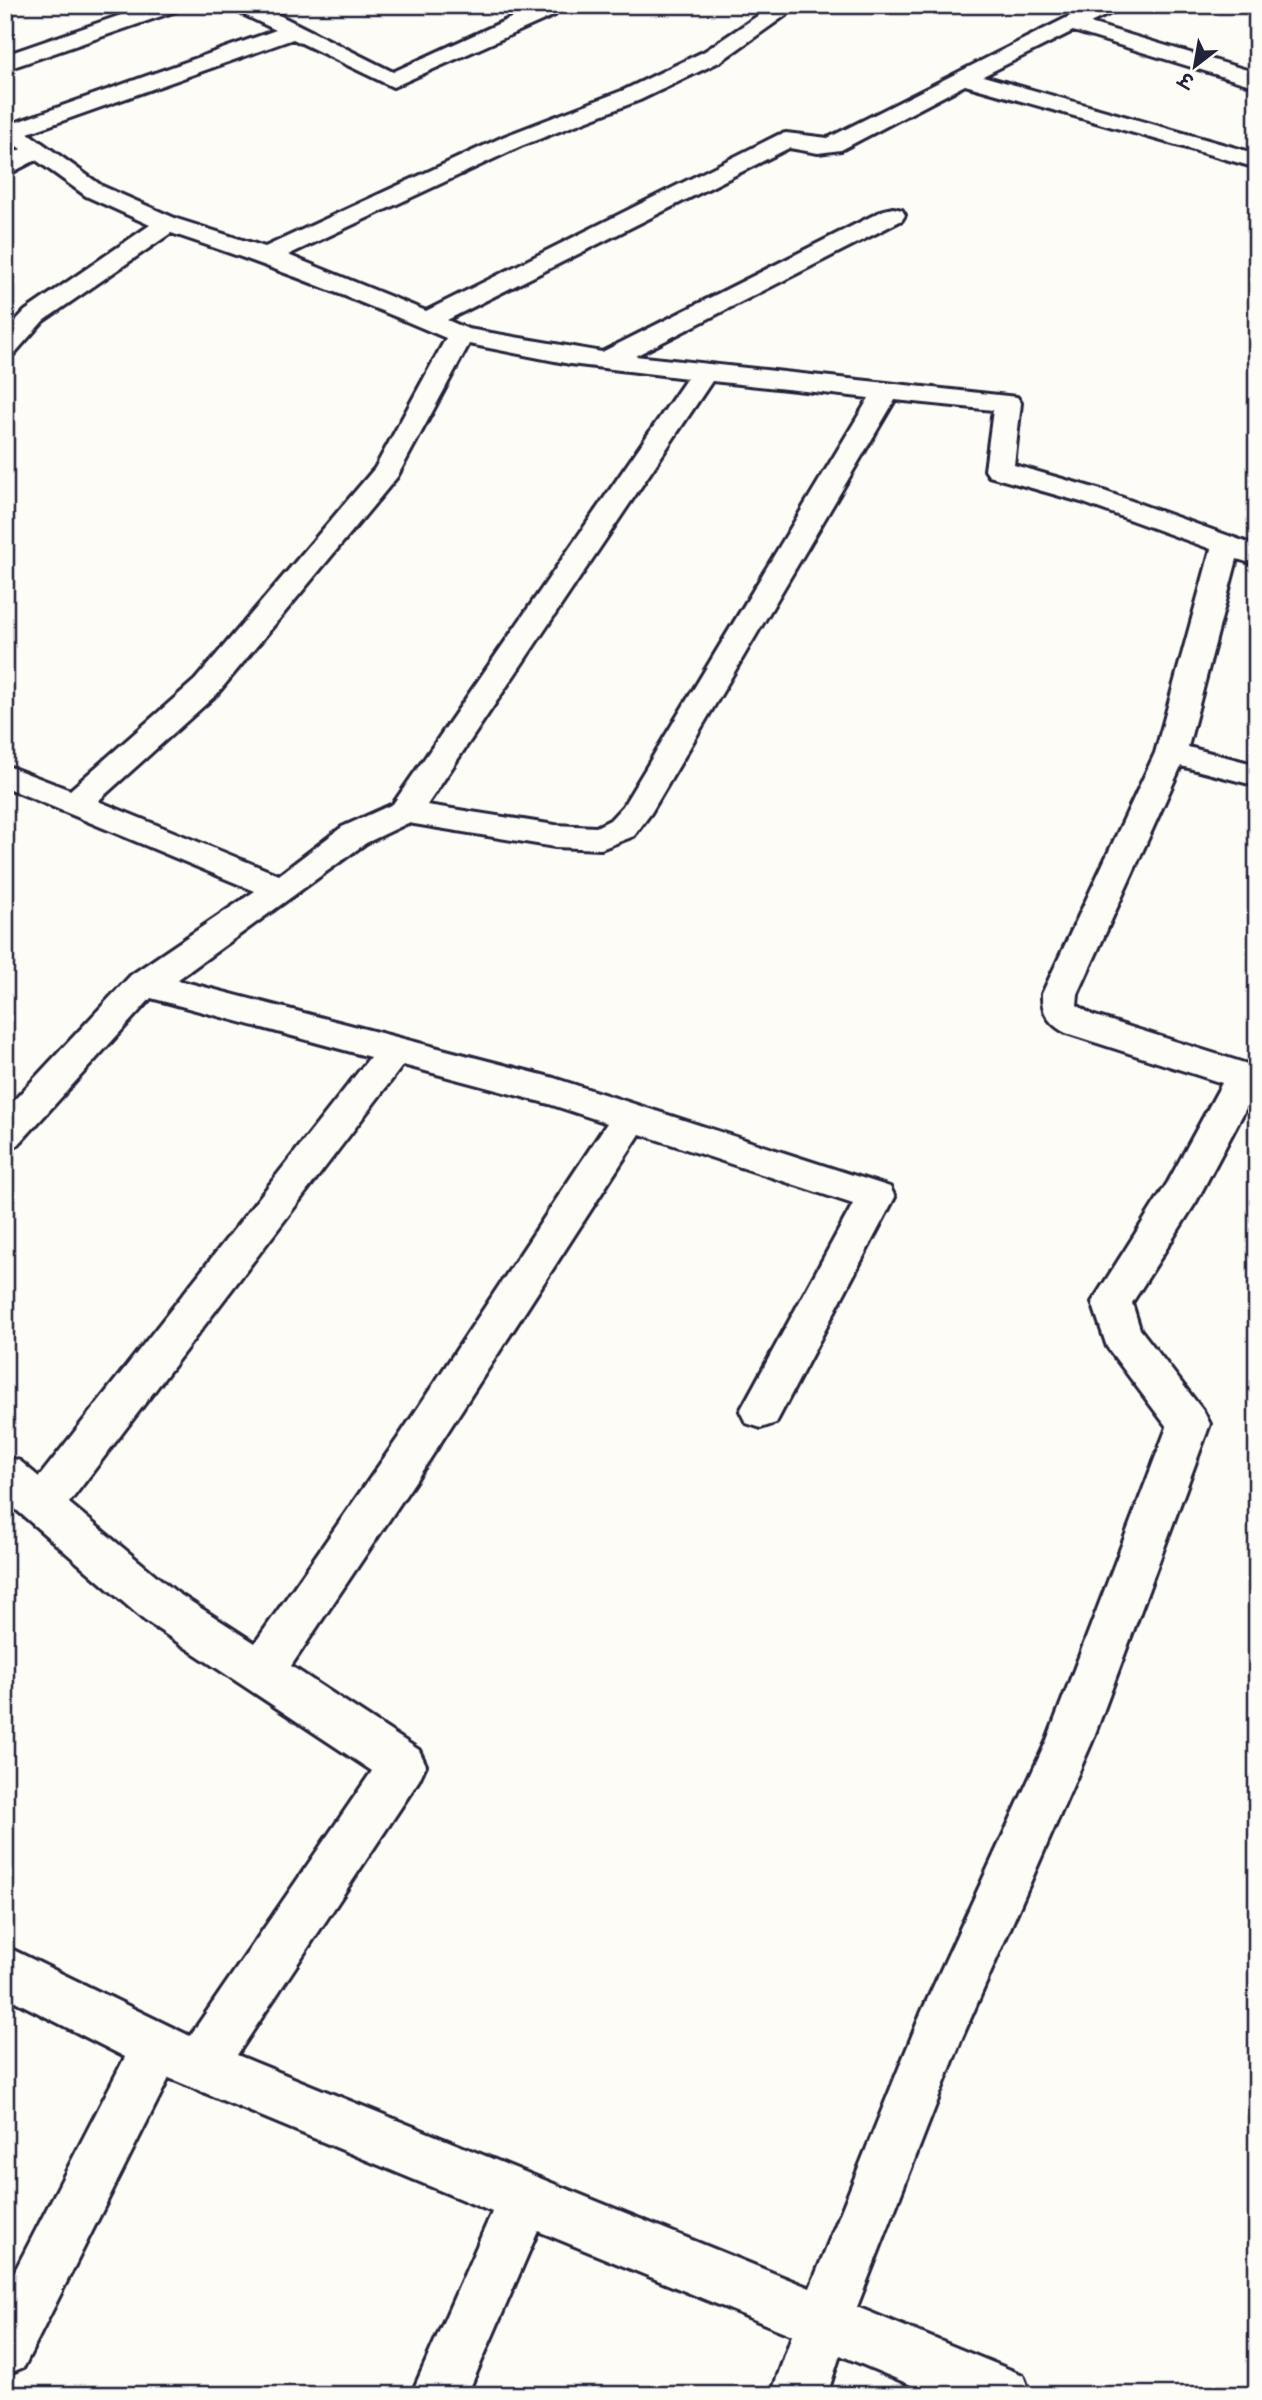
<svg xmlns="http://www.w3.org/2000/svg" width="1262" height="2400" font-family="Pangolin,'Playpen Sans Deva',sans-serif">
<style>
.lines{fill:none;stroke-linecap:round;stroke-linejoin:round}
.street-casing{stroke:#22223b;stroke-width:6}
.street{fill:#fdfcf7;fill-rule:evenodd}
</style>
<rect width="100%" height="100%" fill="#fdfcf7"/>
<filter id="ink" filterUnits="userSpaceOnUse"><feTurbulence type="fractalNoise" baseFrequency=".0143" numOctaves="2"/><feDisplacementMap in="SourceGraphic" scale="14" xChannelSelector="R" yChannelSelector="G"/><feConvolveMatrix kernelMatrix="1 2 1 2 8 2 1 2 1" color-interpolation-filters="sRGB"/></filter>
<g filter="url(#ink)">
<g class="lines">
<g class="street-casing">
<path id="street" d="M 150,5 L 181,5 L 179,10 L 5,70 L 5,55 Z
M 232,5 L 259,5 L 393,72 L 539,5 L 554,5 L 558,10 L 555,15 L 393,87 L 293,39 L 28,133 L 102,186 L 177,219 L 265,247 L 505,136 L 624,90 L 705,51 L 774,5 L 789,5 L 793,10 L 721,61 L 640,100 L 521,146 L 288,255 L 426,311 L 778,135 L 786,133 L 828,138 L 1092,5 L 1116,7 L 1113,12 L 1090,23 L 1257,73 L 1257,87 L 1073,31 L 983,76 L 1257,154 L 1257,168 L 965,85 L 841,150 L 818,153 L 789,148 L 447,320 L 468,329 L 602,352 L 884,210 L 893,208 L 902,210 L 905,215 L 902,220 L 635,356 L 1017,397 L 1021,403 L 1014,465 L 1101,490 L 1257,546 L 1257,565 L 1237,559 L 1188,747 L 1257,765 L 1257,786 L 1181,766 L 1078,994 L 1077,1005 L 1092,1015 L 1257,1067 L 1257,1094 L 1254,1093 L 1196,1202 L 1132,1303 L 1140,1329 L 1204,1412 L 1210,1424 L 1092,1742 L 962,2038 L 857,2307 L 1023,2375 L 1031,2395 L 935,2395 L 840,2355 L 827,2395 L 771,2395 L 792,2335 L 538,2231 L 467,2395 L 411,2395 L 492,2212 L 169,2078 L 24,2367 L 5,2375 L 5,2290 L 125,2057 L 5,1996 L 5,1946 L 190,2036 L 372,1771 L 144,1620 L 5,1500 L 5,1456 L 20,1461 L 39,1477 L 370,1057 L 151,998 L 18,1145 L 5,1149 L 5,1110 L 131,975 L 255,891 L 5,787 L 5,765 L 70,790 L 195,680 L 375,468 L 446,338 C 356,299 265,264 171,233 L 43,321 L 14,354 L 5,356 L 5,332 L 25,311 L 150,225 L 86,196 L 36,160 L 5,176 L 5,159 L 21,149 L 5,138 L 5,120 L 14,123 L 276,30 L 234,10 ZM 469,344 L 570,364 L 687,378 L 393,804 L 342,827 L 279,875 L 98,801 L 217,694 L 397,477 ZM 712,381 L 869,398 L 623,806 L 610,820 L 596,827 L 555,825 L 427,805 ZM 895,400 L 993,410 L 985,470 L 989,476 L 1081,502 L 1211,549 L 1155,753 L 1042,994 C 1041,1013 1050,1025 1066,1033 L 1222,1083 L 1168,1182 L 1092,1302 L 1107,1347 L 1167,1427 L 1047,1740 L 922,2011 L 810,2288 L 237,2055 L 419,1780 L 426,1765 L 419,1750 L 291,1666 L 428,1462 L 640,1134 L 853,1204 L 740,1411 L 746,1423 L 761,1428 L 776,1423 L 895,1197 L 890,1187 L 554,1078 L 177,980 L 366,843 L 408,823 L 555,847 L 601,849 L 634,836 L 651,813 ZM 403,1065 L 549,1104 L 607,1123 L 398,1438 L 255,1643 L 176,1592 L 69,1503 Z"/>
</g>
<use href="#street" class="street"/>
</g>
</g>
<rect width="1262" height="2400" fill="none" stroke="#fdfcf7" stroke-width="28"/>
<rect x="14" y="14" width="1234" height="2372" fill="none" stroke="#22223b" stroke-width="2.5" filter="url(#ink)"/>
<g transform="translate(1195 66) rotate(211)" stroke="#fdfcf7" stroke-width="5" paint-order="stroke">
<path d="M0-5L12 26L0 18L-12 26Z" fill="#22223b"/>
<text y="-10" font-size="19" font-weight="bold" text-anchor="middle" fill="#22223b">उ</text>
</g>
</svg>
